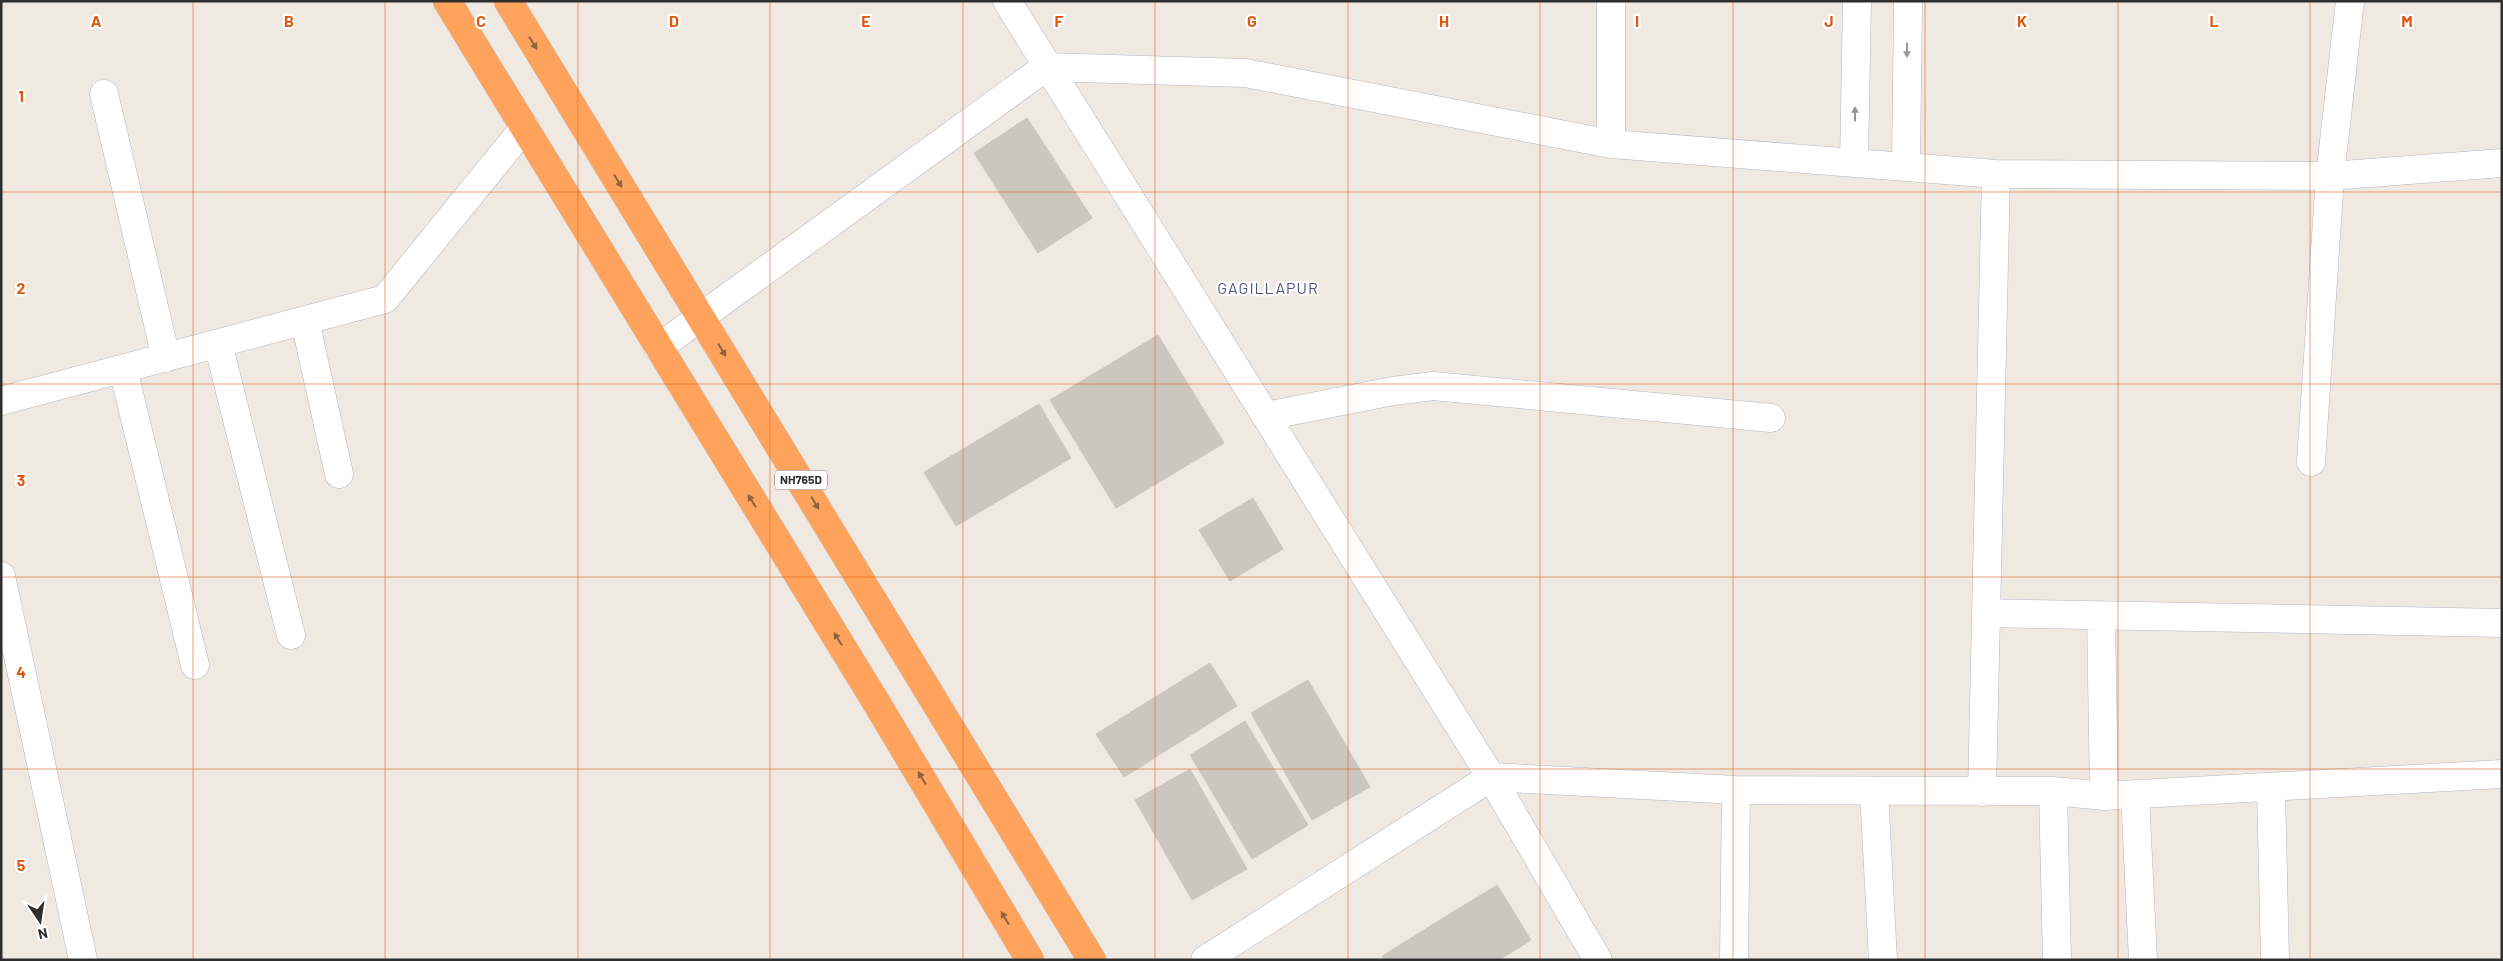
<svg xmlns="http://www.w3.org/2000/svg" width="2503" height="961" font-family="Barlow,sans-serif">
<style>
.building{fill:#cbc7bf;stroke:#cbc5ba}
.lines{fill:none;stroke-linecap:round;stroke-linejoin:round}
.minor-casing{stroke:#b4b7c1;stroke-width:29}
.highway-casing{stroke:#c9c9c9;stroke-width:29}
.minor{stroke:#fff;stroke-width:28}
.highway{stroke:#ffa35c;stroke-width:28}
.oneway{fill:#8c6343}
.oneway2{fill:#969696}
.grid{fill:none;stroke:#df570e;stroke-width:1;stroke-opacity:0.55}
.labels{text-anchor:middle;stroke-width:4.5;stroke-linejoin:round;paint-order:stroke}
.shield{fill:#fff;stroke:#6d6d6d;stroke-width:1}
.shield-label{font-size:12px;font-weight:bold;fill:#2e2e2e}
.quarter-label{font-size:16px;letter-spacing:1px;fill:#4d5680;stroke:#fff}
.grid-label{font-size:16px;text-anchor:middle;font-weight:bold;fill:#df570e;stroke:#fff;stroke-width:4.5;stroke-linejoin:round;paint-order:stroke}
</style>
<rect width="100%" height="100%" fill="#efe9e1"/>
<path class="building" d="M 1027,118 L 1092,218 L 1038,253 L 974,153 Z
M 1158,335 L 1224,443 L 1116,508 L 1050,400 Z
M 1039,404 L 1071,458 L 956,526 L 924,472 Z
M 1253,498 L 1283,549 L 1230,581 L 1199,530 Z
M 1210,663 L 1237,706 L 1124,777 L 1096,734 Z
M 1308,680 L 1370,787 L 1312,820 L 1251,713 Z
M 1245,721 L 1308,825 L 1252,859 L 1190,755 Z
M 1190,769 L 1247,869 L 1192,900 L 1135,800 Z
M 1497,885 L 1531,940 L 1499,960 L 1385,960 L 1382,956 Z"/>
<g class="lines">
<g class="minor-casing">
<path id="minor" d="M 1007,1 L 1491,777 L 1598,960
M 104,94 L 166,358
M 1611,144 L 1611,1
M 1854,163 L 1857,1
M 1906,167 L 1908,1
M 305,321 L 339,474
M 218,343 L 291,635
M 658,348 L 1046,67 L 1245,73 L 1611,144 L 1996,174 L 2330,176 L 2502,163
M 123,369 L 195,665
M 1,401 L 385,299 L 525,127
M 1266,416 L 1393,391 L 1433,386 L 1771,418
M 2311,462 L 2330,176 L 2350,1
M 1,576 L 83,960
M 1986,613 L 2502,623
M 2101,616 L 2104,796
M 2271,788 L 2275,960
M 2053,791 L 2057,960
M 1874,792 L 1883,960
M 1982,792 L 1996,174
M 2135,795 L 2143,960
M 1205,960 L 1491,777 L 1736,790 L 2053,791 L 2104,796 L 2502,774
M 1734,960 L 1736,790"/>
</g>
<g class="highway-casing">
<path id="highway" d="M 447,1 L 879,707 L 1030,960
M 508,1 L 1092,960"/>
</g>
<use href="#minor" class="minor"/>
<use href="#highway" class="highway"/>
</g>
<defs><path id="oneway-solid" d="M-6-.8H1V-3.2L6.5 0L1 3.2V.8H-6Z" transform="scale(1.25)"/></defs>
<g class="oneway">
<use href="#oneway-solid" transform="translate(533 43) rotate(58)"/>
<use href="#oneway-solid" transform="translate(618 181) rotate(58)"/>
<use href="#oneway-solid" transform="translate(722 350) rotate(59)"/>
<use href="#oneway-solid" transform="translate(752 501) rotate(-122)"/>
<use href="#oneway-solid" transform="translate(815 503) rotate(59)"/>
<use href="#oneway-solid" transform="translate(838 639) rotate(-122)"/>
<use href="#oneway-solid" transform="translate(922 778) rotate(-121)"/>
<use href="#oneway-solid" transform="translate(1005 918) rotate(-121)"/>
</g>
<g class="oneway2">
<use href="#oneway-solid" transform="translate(1907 50) rotate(91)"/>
<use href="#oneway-solid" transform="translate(1855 114) rotate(-90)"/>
</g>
<path class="grid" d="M 193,1 L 193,960M 385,1 L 385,960M 578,1 L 578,960M 770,1 L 770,960M 963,1 L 963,960M 1155,1 L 1155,960M 1348,1 L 1348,960M 1540,1 L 1540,960M 1733,1 L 1733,960M 1925,1 L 1925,960M 2118,1 L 2118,960M 2310,1 L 2310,960M 1,192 L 2502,192M 1,384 L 2502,384M 1,577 L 2502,577M 1,769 L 2502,769"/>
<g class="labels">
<rect class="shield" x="775" y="470.5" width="52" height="19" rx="4"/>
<g class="shield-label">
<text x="801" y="484">NH765D</text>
</g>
<g class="quarter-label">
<text x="1268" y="294">GAGILLAPUR</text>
</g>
</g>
<g class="grid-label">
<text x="96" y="27">A</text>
<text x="289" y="27">B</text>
<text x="481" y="27">C</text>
<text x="674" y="27">D</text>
<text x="866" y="27">E</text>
<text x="1059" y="27">F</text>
<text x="1252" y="27">G</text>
<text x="1444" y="27">H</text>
<text x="1637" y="27">I</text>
<text x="1829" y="27">J</text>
<text x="2022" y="27">K</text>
<text x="2214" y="27">L</text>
<text x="2407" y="27">M</text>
<text x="21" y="102">1</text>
<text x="21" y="294">2</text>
<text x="21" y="486">3</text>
<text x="21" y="678">4</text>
<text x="21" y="871">5</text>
</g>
<rect width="2503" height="961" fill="none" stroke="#2e2e2e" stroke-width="5"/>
<g transform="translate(40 921) rotate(167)" stroke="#ffffff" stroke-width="4" paint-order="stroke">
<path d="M0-4L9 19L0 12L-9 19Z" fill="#2e2e2e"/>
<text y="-8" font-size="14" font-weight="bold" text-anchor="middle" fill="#2e2e2e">N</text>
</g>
</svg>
